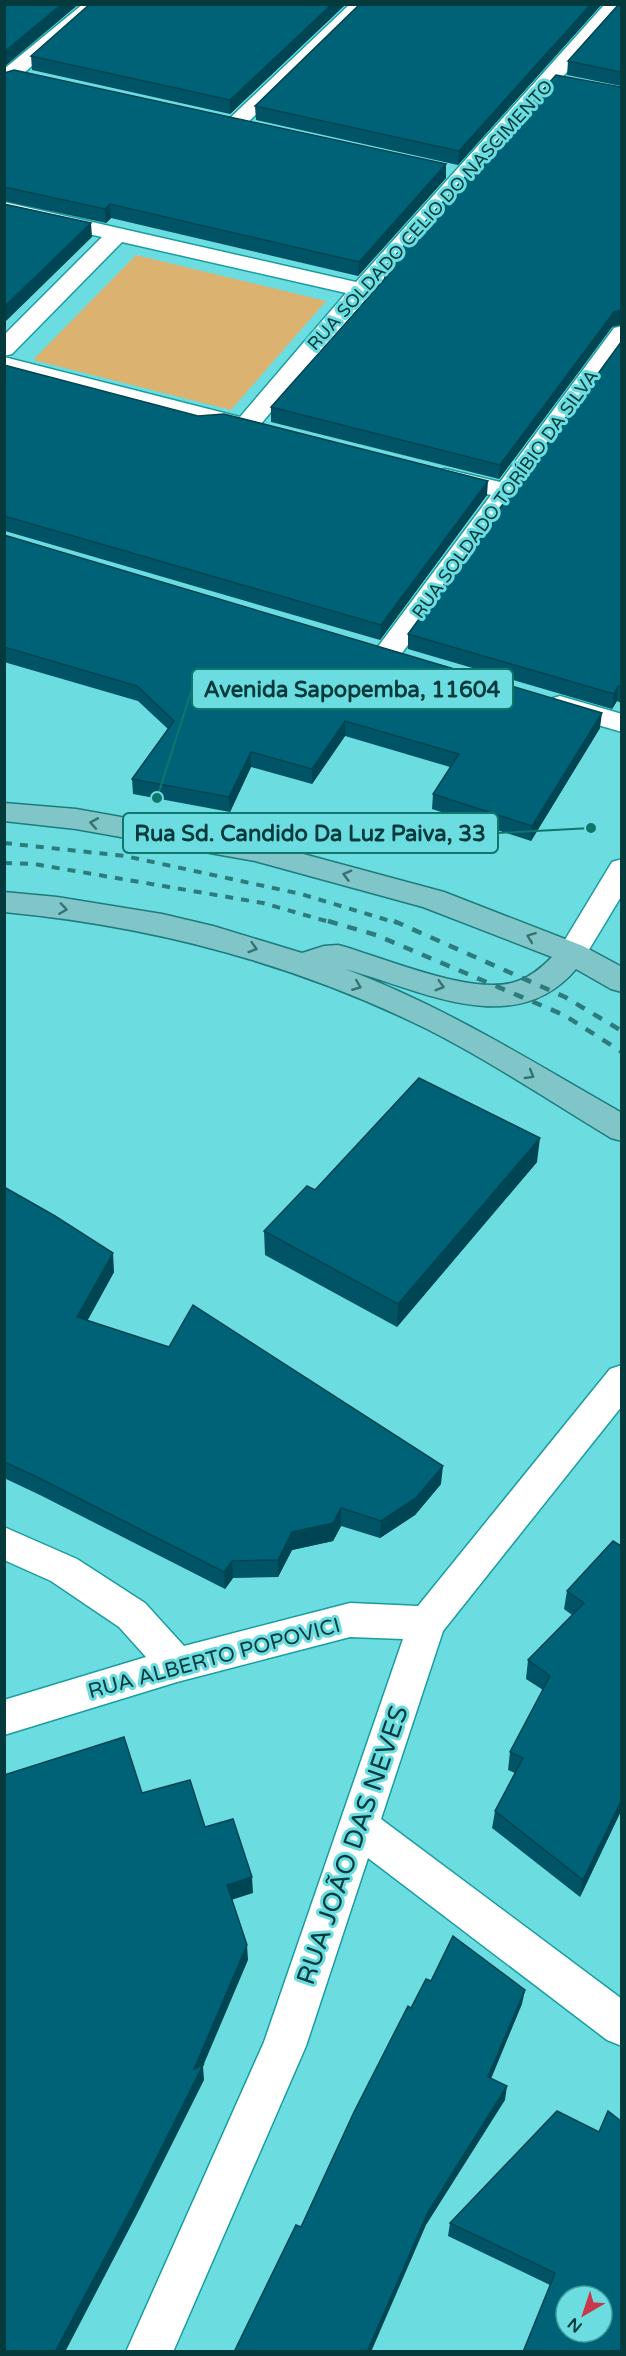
<svg xmlns="http://www.w3.org/2000/svg" width="626" height="2356" font-family="'Varela Round',sans-serif">
<style>
.green{fill:#dcb271}
.lines{fill:none;stroke-linecap:round;stroke-linejoin:round}
.street-casing{stroke:#1a9da0;stroke-width:3}
.primary-casing{stroke:#1d7b7d;stroke-width:3}
.street{fill:#fff;fill-rule:evenodd}
.primary{fill:#80c5c7;fill-rule:evenodd}
.rail-far1{stroke:#2d7b7d;stroke-width:4;stroke-dasharray:8 8;stroke-linecap:butt}
.rail{stroke:#2d7b7d;stroke-width:4.5;stroke-dasharray:10 10;stroke-linecap:butt}
.wall{fill:#005465}
.shaded-wall{fill:#004553}
.building{fill:#006276;stroke:#004553;stroke-width:1.5;fill-rule:evenodd}
.oneway{stroke:#367273}
.labels{text-anchor:middle;stroke-width:6;stroke-linejoin:round;paint-order:stroke}
.far-street-label{font-size:18px;fill:#043a3b;stroke:#6bdde0}
.street-label{font-size:21px;fill:#043a3b;stroke:#6bdde0}
.near-street-label{font-size:26px;fill:#043a3b;stroke:#6bdde0}
.leader{fill:none;stroke:#0f766e;stroke-width:2}
.callout-dot{fill:#0f766e;stroke:#6bdde0;stroke-width:2}
.callout{fill:#6bdde0;stroke:#0f766e;stroke-width:2}
.callout-label{font-size:22px;text-anchor:middle;font-weight:bold;fill:#043a3b}
</style>
<rect width="100%" height="100%" fill="#6bdde0"/>
<path class="green" d="M 136,255 L 326,301 L 231,410 L 33,360 Z"/>
<g class="lines">
<g class="street-casing">
<path id="street" d="M 83,4 L 104,4 L 11,84 L 4,86 L 4,69 Z
M 350,4 L 371,4 L 243,127 L 236,129 L 229,127 L 226,123 L 229,119 Z
M 605,4 L 622,4 L 622,10 L 369,295 L 260,425 L 261,427 L 258,432 L 249,434 L 4,371 L 4,357 L 240,417 L 346,293 L 122,242 L 12,354 L 4,356 L 4,335 L 102,237 L 4,215 L 4,202 L 356,282 Z
M 622,326 L 622,350 L 397,660 L 387,662 L 377,660 L 374,654 L 377,648 L 491,495 L 436,481 L 433,476 L 436,471 L 445,469 L 500,482 L 614,328 Z
M 560,696 L 622,714 L 622,732 L 550,711 L 546,705 L 550,699 Z
M 622,859 L 622,895 L 587,953 L 583,960 L 572,964 L 561,960 L 557,953 L 612,862 Z
M 622,1365 L 622,1406 L 443,1631 L 381,1819 L 622,1999 L 622,2046 L 607,2040 L 368,1858 L 306,2046 L 173,2352 L 126,2352 L 264,2042 L 403,1639 L 350,1637 L 177,1682 L 4,1735 L 4,1700 L 146,1657 L 119,1627 L 51,1581 L 4,1560 L 4,1527 L 77,1559 L 145,1603 L 184,1646 L 350,1603 L 418,1606 L 610,1369 Z"/>
</g>
<g class="primary-casing">
<path id="primary" d="M 4,803 L 76,809 L 255,841 L 444,892 L 583,946 L 622,967 L 622,992 L 611,989 L 576,969 C 514,1042 419,989 345,969 C 446,1007 529,1060 622,1113 L 622,1141 L 611,1138 C 550,1101 490,1061 427,1029 C 293,963 153,926 4,912 L 4,892 L 57,897 L 162,914 L 213,926 L 302,953 L 324,946 L 338,945 C 383,957 475,998 518,981 C 532,976 542,967 552,957 L 423,907 L 255,861 L 76,829 L 4,821 Z"/>
</g>
<use href="#street" class="street"/>
<use href="#primary" class="primary"/>
<path class="rail-far1" d="M 4,843 L 125,856 L 301,894 L 397,923
M 4,863 L 34,864 L 263,903 L 333,923"/>
<path class="rail" d="M 328,921 L 376,935 L 564,1015 L 622,1052
M 394,921 L 565,997 L 622,1031"/>
</g>
<path class="wall" d="M 346,4 L 230,114 L 32,70 L 31,56 Z
M 360,4 L 602,4 L 458,165 L 256,120 L 255,106 Z
M 621,4 L 621,86 L 567,75 L 568,61 Z
M 4,73 L 446,164 L 446,178 L 358,276 L 111,218 L 106,223 L 4,201 Z
M 384,268 L 612,327 L 499,479 L 271,422 L 271,407 L 384,280 Z
M 621,342 L 621,703 L 617,701 L 612,709 L 408,649 L 408,634 Z
M 4,365 L 487,495 L 380,640 L 5,531 Z
M 4,535 L 600,728 L 531,841 L 432,809 L 433,794 L 450,767 L 345,736 L 312,784 L 251,767 L 230,812 L 133,794 L 132,779 L 168,729 L 138,701 L 4,662 Z
M 537,1162 L 397,1327 L 265,1255 L 264,1231 L 315,1190 Z
M 4,1187 L 114,1272 L 87,1321 L 441,1484 L 415,1515 L 380,1538 L 341,1526 L 333,1541 L 292,1550 L 278,1577 L 233,1578 L 225,1589 L 40,1495 L 4,1478 Z
M 613,1541 L 621,1811 L 580,1897 L 492,1828 L 495,1811 L 515,1773 L 508,1770 L 510,1752 L 543,1690 L 526,1679 L 528,1660 L 572,1615 L 564,1609 L 567,1591 Z
M 621,2121 L 550,2285 L 448,2236 L 450,2223 L 599,2132 Z"/>
<path class="shaded-wall" d="M 62,4 L 79,4 L 4,67 L 4,52 Z
M 332,4 L 346,4 L 230,114 L 230,100 Z
M 591,4 L 602,4 L 458,165 L 459,151 Z
M 446,164 L 446,178 L 358,276 L 359,262 Z
M 110,204 L 111,218 L 106,223 L 105,209 Z
M 91,223 L 92,237 L 4,323 L 4,307 Z
M 621,310 L 621,325 L 612,327 L 499,479 L 500,465 L 614,312 Z
M 488,481 L 487,495 L 380,640 L 381,625 Z
M 618,686 L 617,701 L 612,709 L 614,694 Z
M 602,713 L 600,728 L 531,841 L 532,826 Z
M 345,721 L 345,736 L 312,784 L 312,769 Z
M 251,752 L 251,767 L 230,812 L 229,797 Z
M 540,1138 L 537,1162 L 397,1327 L 398,1304 Z
M 113,1253 L 114,1272 L 79,1336 L 77,1317 Z
M 443,1466 L 441,1484 L 415,1515 L 380,1538 L 381,1521 Z
M 341,1508 L 341,1526 L 333,1541 L 292,1550 L 278,1577 L 278,1560 L 292,1532 Z
M 232,1561 L 233,1578 L 225,1589 L 224,1572 Z
M 621,1801 L 621,1811 L 580,1897 L 583,1880 Z
M 252,1877 L 253,1893 L 228,1901 L 227,1885 Z
M 247,1945 L 248,1960 L 203,2066 L 204,2080 L 137,2214 L 65,2352 L 55,2352 L 194,2069 Z
M 525,1990 L 522,2004 L 486,2091 L 488,2077 Z
M 507,2086 L 505,2100 L 426,2225 L 371,2352 L 367,2352 L 428,2212 Z"/>
<path class="building" d="M 4,4 L 62,4 L 4,52 Z
M 90,4 L 332,4 L 230,100 L 31,56 Z
M 360,4 L 591,4 L 459,151 L 255,106 Z
M 619,4 L 621,4 L 621,72 L 568,61 Z
M 14,70 L 446,164 L 359,262 L 110,204 L 105,209 L 4,187 L 4,73 Z
M 556,75 L 621,87 L 621,310 L 614,312 L 500,465 L 271,407 L 393,270 L 384,268 Z
M 4,204 L 91,223 L 4,307 Z
M 621,342 L 621,687 L 618,686 L 614,694 L 408,634 Z
M 4,365 L 198,416 L 224,414 L 488,481 L 381,625 L 4,516 Z
M 4,535 L 602,713 L 532,826 L 433,794 L 459,754 L 345,721 L 312,769 L 251,752 L 229,797 L 132,779 L 174,721 L 137,686 L 4,647 Z
M 419,1078 L 540,1138 L 398,1304 L 264,1231 L 307,1186 L 315,1190 Z
M 4,1187 L 55,1216 L 113,1253 L 77,1317 L 169,1347 L 193,1305 L 443,1466 L 416,1498 L 381,1521 L 341,1508 L 333,1523 L 292,1532 L 278,1560 L 232,1561 L 224,1572 L 37,1477 L 4,1462 Z
M 613,1541 L 621,1546 L 621,1801 L 583,1880 L 495,1811 L 523,1758 L 510,1752 L 550,1676 L 528,1660 L 584,1603 L 567,1591 Z
M 124,1737 L 142,1793 L 190,1780 L 205,1827 L 233,1819 L 252,1877 L 227,1885 L 247,1945 L 194,2069 L 203,2065 L 135,2201 L 55,2352 L 4,2352 L 4,1775 Z
M 453,1936 L 525,1990 L 488,2077 L 507,2086 L 428,2212 L 367,2352 L 234,2352 L 296,2225 L 301,2227 L 354,2112 L 408,2006 L 411,2008 L 426,1979 L 431,1981 Z
M 557,2111 L 599,2132 L 608,2111 L 621,2121 L 621,2352 L 523,2352 L 555,2273 L 450,2223 ZM 566,2296 L 602,2296 L 602,2332 L 566,2332 Z"/>
<defs><path id="oneway-chevron" d="M-2-3.5L2.5 0L-2 3.5" fill="none" stroke-width="1.6" stroke-linecap="round" stroke-linejoin="round" transform="scale(1.5)"/></defs>
<g class="oneway">
<use href="#oneway-chevron" transform="translate(94 823) rotate(-170)"/>
<use href="#oneway-chevron" transform="translate(347 875) rotate(-165)"/>
<use href="#oneway-chevron" transform="translate(63 909) rotate(8)"/>
<use href="#oneway-chevron" transform="translate(531 937) rotate(-159)"/>
<use href="#oneway-chevron" transform="translate(253 948) rotate(17)"/>
<use href="#oneway-chevron" transform="translate(357 986) rotate(22)"/>
<use href="#oneway-chevron" transform="translate(440 986) rotate(16)"/>
<use href="#oneway-chevron" transform="translate(530 1075) rotate(31)"/>
</g>
<g class="labels">
<g class="far-street-label">
<text transform="translate(430 215) rotate(-48)" y="6">RUA SOLDADO CELIO DO NASCIMENTO</text>
<text transform="translate(505 494) rotate(-54)" y="6">RUA SOLDADO TORÍBIO DA SILVA</text>
</g>
<g class="street-label">
<text transform="translate(214 1658) rotate(-15)" y="7">RUA ALBERTO POPOVICI</text>
</g>
<g class="near-street-label">
<text transform="translate(352 1845) rotate(-71)" y="9">RUA JOÃO DAS NEVES</text>
</g>
</g>
<path class="leader" d="M157 798L192 689M591 828L498 833"/>
<g class="callout-dot">
<circle cx="157" cy="798" r="6"/>
<circle cx="591" cy="828" r="6"/>
</g>
<g class="callout">
<rect x="192" y="669" width="321" height="40" rx="6"/>
<rect x="123" y="813" width="375" height="40" rx="6"/>
</g>
<g class="callout-label">
<text x="352" y="697">Avenida Sapopemba, 11604</text>
<text x="310" y="841">Rua Sd. Candido Da Luz Paiva, 33</text>
</g>
<rect width="626" height="2356" fill="none" stroke="#043a3b" stroke-width="12"/>
<g transform="translate(584 2314) rotate(219)"><circle r="28" fill="#6bdde0" stroke="#429c9e" stroke-width="1.5"/>
<path d="M0-4.5L10 22L0 15L-10 22Z" fill="#c8384b"/>
<text y="-9" font-size="16" font-weight="bold" text-anchor="middle" fill="#043a3b">N</text>
</g>
</svg>
